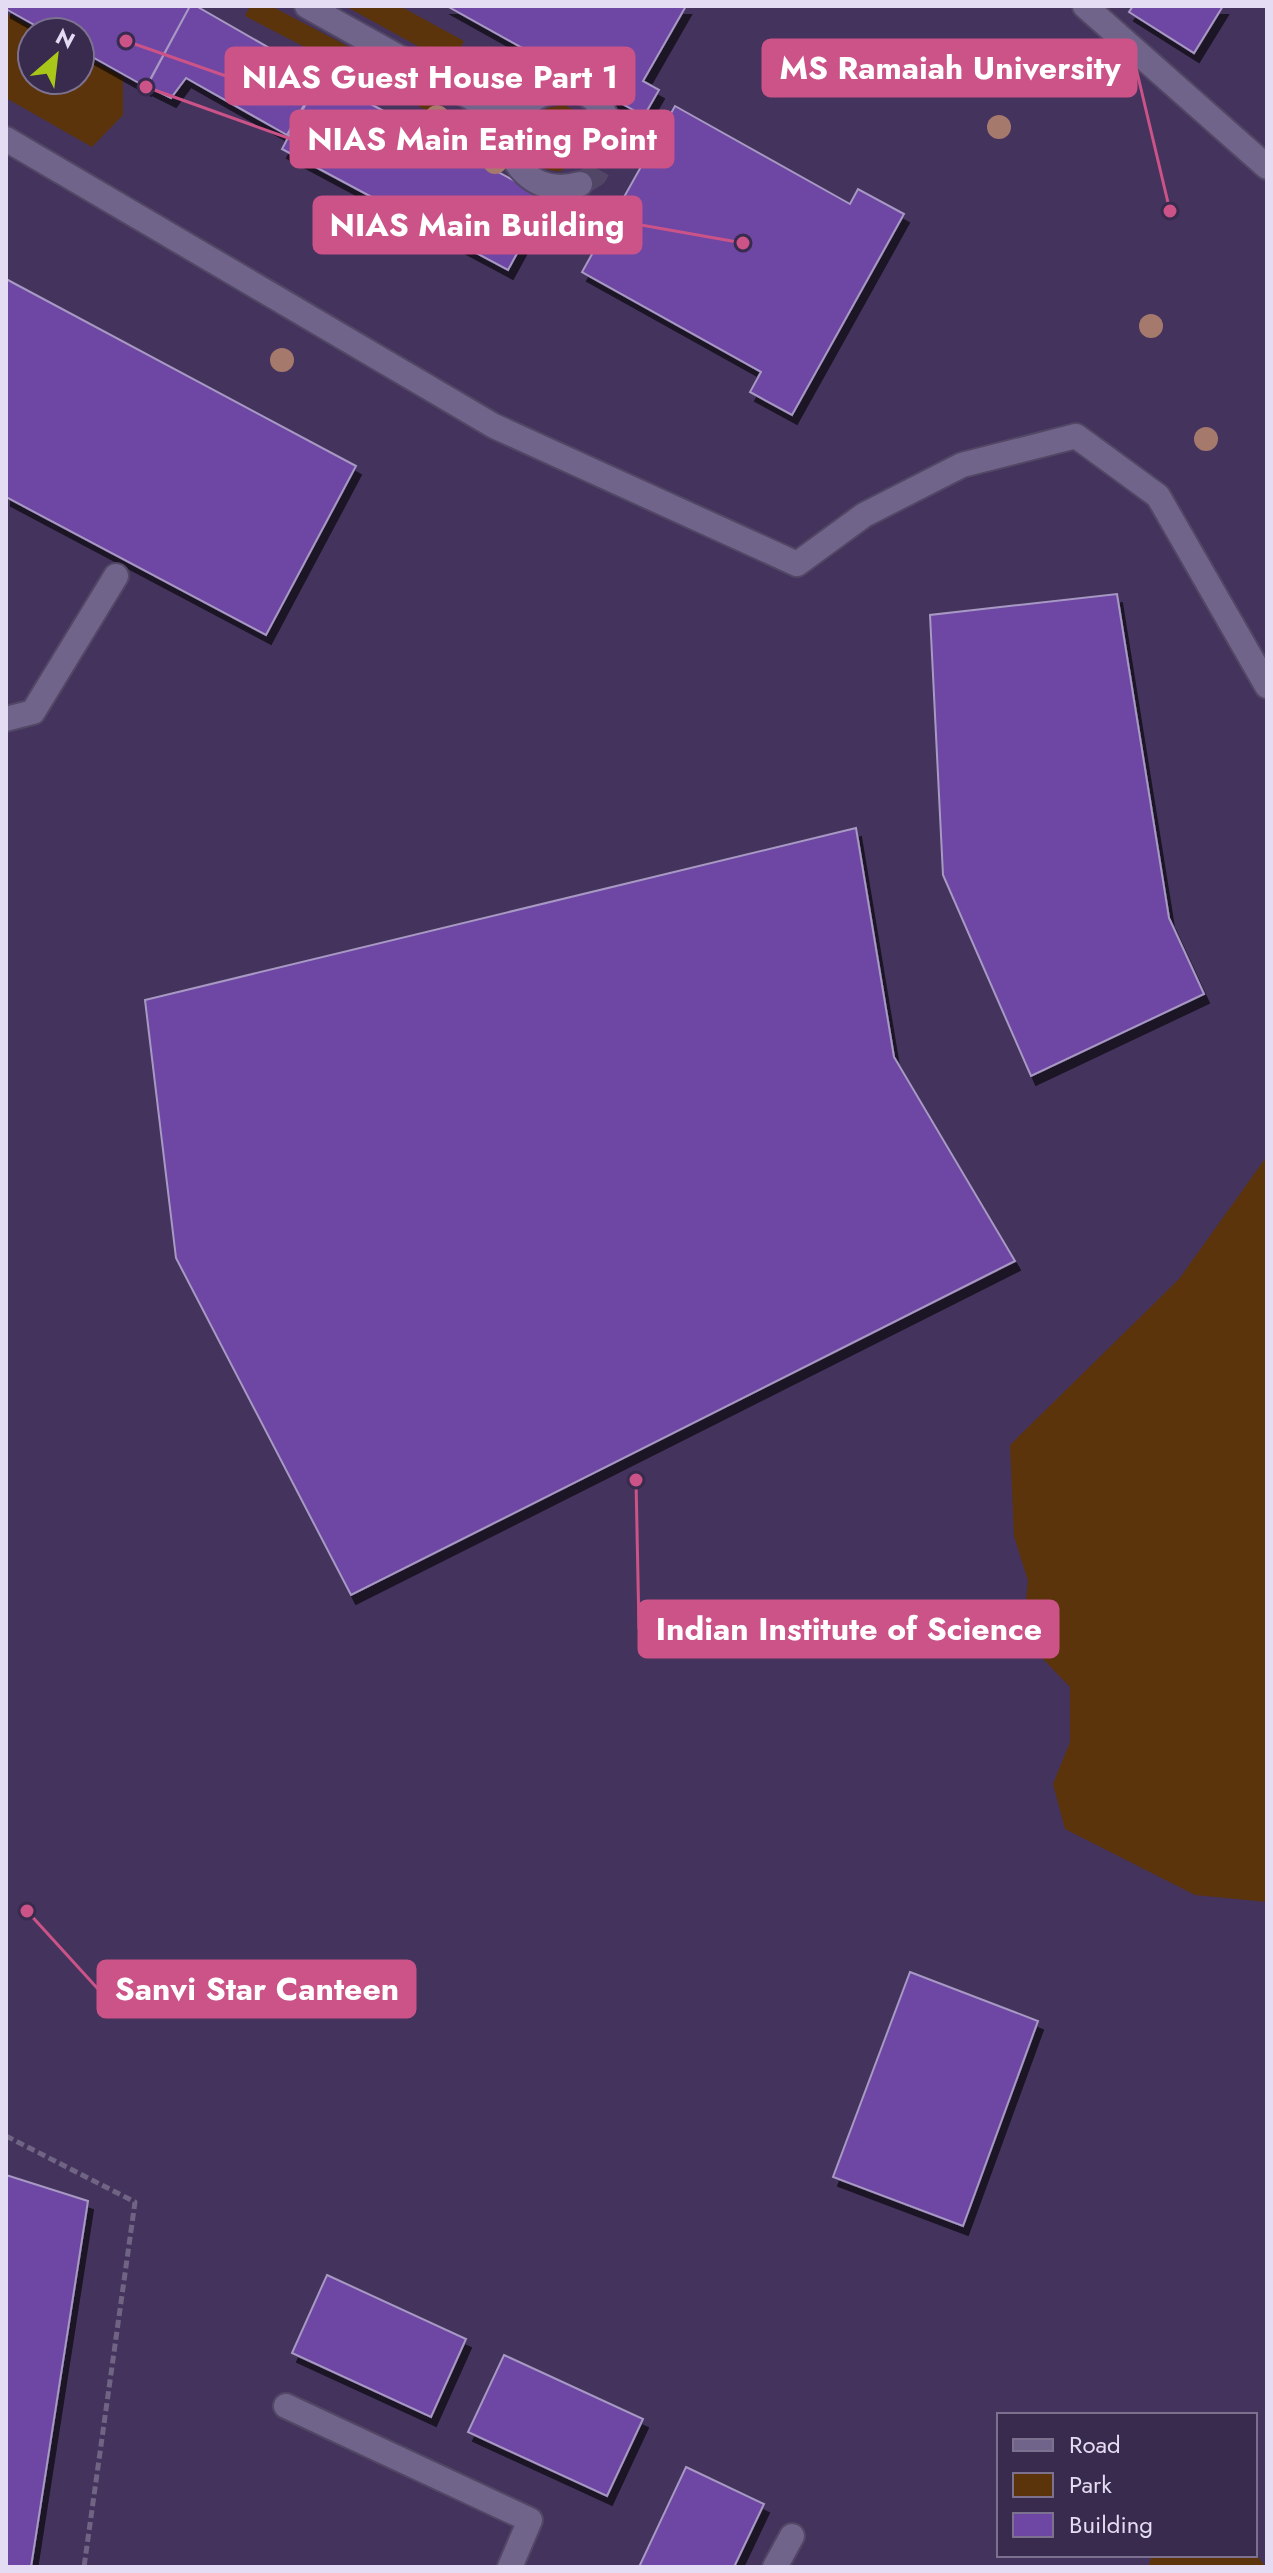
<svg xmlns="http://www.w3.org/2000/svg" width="1273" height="2573" font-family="Jost,sans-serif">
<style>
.built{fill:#44345d;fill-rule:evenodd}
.green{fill:#5c340c}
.building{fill:#6d47a3;stroke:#a799c3;stroke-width:2;filter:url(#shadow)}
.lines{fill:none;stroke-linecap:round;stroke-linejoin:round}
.minor-tunnel{stroke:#524667;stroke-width:24;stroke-dasharray:24 12;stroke-linecap:butt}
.minor-casing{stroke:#524765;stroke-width:28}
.path{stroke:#6f6483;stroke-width:5;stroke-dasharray:8 4;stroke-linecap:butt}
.minor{stroke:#71648b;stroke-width:24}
.tree{fill:#a57a6c}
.leader{fill:none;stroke:#cc5388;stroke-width:3}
.callout-dot{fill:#cc5388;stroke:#382b4e;stroke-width:3}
.callout{fill:#cc5388;stroke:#cc5388;stroke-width:3}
.callout-label{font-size:32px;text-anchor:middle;font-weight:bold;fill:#fff}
</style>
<defs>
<filter id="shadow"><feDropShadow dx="5" dy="9" stdDeviation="0" flood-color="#0009"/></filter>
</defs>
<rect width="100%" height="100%" fill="#382b4e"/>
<path class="built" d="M 6,6 L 1267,6 L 1267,2567 L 6,2567 ZM 32,32 L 80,32 L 80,80 L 32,80 ZM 999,2415 L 1255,2415 L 1255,2555 L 999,2555 Z"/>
<path class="green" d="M 250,6 L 271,6 L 439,94 L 430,112 L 245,16 Z
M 345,6 L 400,6 L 464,41 L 452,65 Z
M 6,13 L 40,32 L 32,32 L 32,80 L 80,80 L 80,54 L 123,77 L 123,115 L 92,147 L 6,98 Z
M 564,105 L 584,115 L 587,122 L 562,171 C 522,174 524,128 547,108 Z
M 1267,1156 L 1267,1902 L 1195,1895 L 1065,1829 L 1053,1784 L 1070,1742 L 1070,1687 L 1022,1637 L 1028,1581 L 1014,1536 L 1010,1445 L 1179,1279 Z
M 1255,2553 L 1266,2567 L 1148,2567 L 1152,2555 Z"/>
<path class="building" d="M 6,6 L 190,6 L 146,87 L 80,50 L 80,32 L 47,32 L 6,9 Z
M 190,6 L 196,6 L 320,77 L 287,135 L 186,78 L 171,98 L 147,86 Z
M 447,6 L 686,6 L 643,81 L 659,90 L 644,116 Z
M 1133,6 L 1223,6 L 1194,53 L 1129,12 Z
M 320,77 L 547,198 L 508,270 L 282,149 Z
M 675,106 L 850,204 L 858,189 L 904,214 L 792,415 L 750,392 L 761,372 L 582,272 Z
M 6,279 L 356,466 L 266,635 L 6,497 Z
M 1117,594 L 1169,918 L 1204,994 L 1031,1076 L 943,875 L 930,615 Z
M 856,828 L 894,1057 L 1015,1261 L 351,1595 L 176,1258 L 145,1000 Z
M 910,1972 L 1038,2021 L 963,2226 L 833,2177 Z
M 6,2175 L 88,2201 L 31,2567 L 6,2567 Z
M 327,2275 L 466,2339 L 431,2417 L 292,2353 Z
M 504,2355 L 643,2419 L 607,2496 L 468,2432 Z
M 686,2467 L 764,2504 L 734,2567 L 639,2567 Z"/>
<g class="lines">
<path class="minor-tunnel" d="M 580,184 L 595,175 L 610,147"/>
<g class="minor-casing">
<path id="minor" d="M 307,6 L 513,121
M 1085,6 L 1267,167
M 6,139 L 494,426 L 797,564 L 864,515 L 962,465 L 1076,436 L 1158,496 L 1267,686
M 580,184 C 559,190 540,188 524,172 C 460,106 613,38 610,147
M 6,719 L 33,712 L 116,576
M 286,2406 L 530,2520 L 510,2567
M 775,2567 L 792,2536"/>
</g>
<path class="path" d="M 6,2136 L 135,2202 L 84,2567"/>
<use href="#minor" class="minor"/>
</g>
<g class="tree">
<circle cx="437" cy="117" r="12"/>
<circle cx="999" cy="127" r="12"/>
<circle cx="495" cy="162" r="12"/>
<circle cx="1151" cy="326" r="12"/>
<circle cx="282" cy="360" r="12"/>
<circle cx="1206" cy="439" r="12"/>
</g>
<path class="leader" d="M1170 211L1136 68M126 41L226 76M146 87L291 139M743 243L641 225M636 1480L639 1629M27 1911L98 1989"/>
<g class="callout-dot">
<circle cx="1170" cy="211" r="8"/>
<circle cx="126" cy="41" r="8"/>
<circle cx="146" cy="87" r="8"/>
<circle cx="743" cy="243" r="8"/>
<circle cx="636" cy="1480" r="8"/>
<circle cx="27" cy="1911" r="8"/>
</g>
<g class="callout">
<rect x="763" y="40" width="373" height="56" rx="8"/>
<rect x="226" y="48" width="408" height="56" rx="8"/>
<rect x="291" y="111" width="382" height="56" rx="8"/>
<rect x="314" y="197" width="327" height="56" rx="8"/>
<rect x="639" y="1601" width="419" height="56" rx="8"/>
<rect x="98" y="1961" width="317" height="56" rx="8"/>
</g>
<g class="callout-label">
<text x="950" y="79">MS Ramaiah University</text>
<text x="430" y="88">NIAS Guest House Part 1</text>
<text x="482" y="150">NIAS Main Eating Point</text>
<text x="477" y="236">NIAS Main Building</text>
<text x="849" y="1640">Indian Institute of Science</text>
<text x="257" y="2000">Sanvi Star Canteen</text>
</g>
<rect width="1273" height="2573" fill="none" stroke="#e3dcf2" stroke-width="16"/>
<rect x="997" y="2413" width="260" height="144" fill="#382b4e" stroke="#7c7290" stroke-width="2"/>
<rect x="1013" y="2439" width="40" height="12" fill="#71648b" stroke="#7c7290" stroke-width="2"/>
<text x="1069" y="2453" font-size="24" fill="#e3dcf2">Road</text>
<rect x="1013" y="2473" width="40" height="24" fill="#5c340c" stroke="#7c7290" stroke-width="2"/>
<text x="1069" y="2493" font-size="24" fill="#e3dcf2">Park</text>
<rect x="1013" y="2513" width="40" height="24" fill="#6d47a3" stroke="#7c7290" stroke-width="2"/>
<text x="1069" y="2533" font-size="24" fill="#e3dcf2">Building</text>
<g transform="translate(56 56) rotate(28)"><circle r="38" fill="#382b4e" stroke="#7c7290" stroke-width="2"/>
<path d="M0-6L14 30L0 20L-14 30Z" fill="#a9c719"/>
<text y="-12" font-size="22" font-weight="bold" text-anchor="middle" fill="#e3dcf2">N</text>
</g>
</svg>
